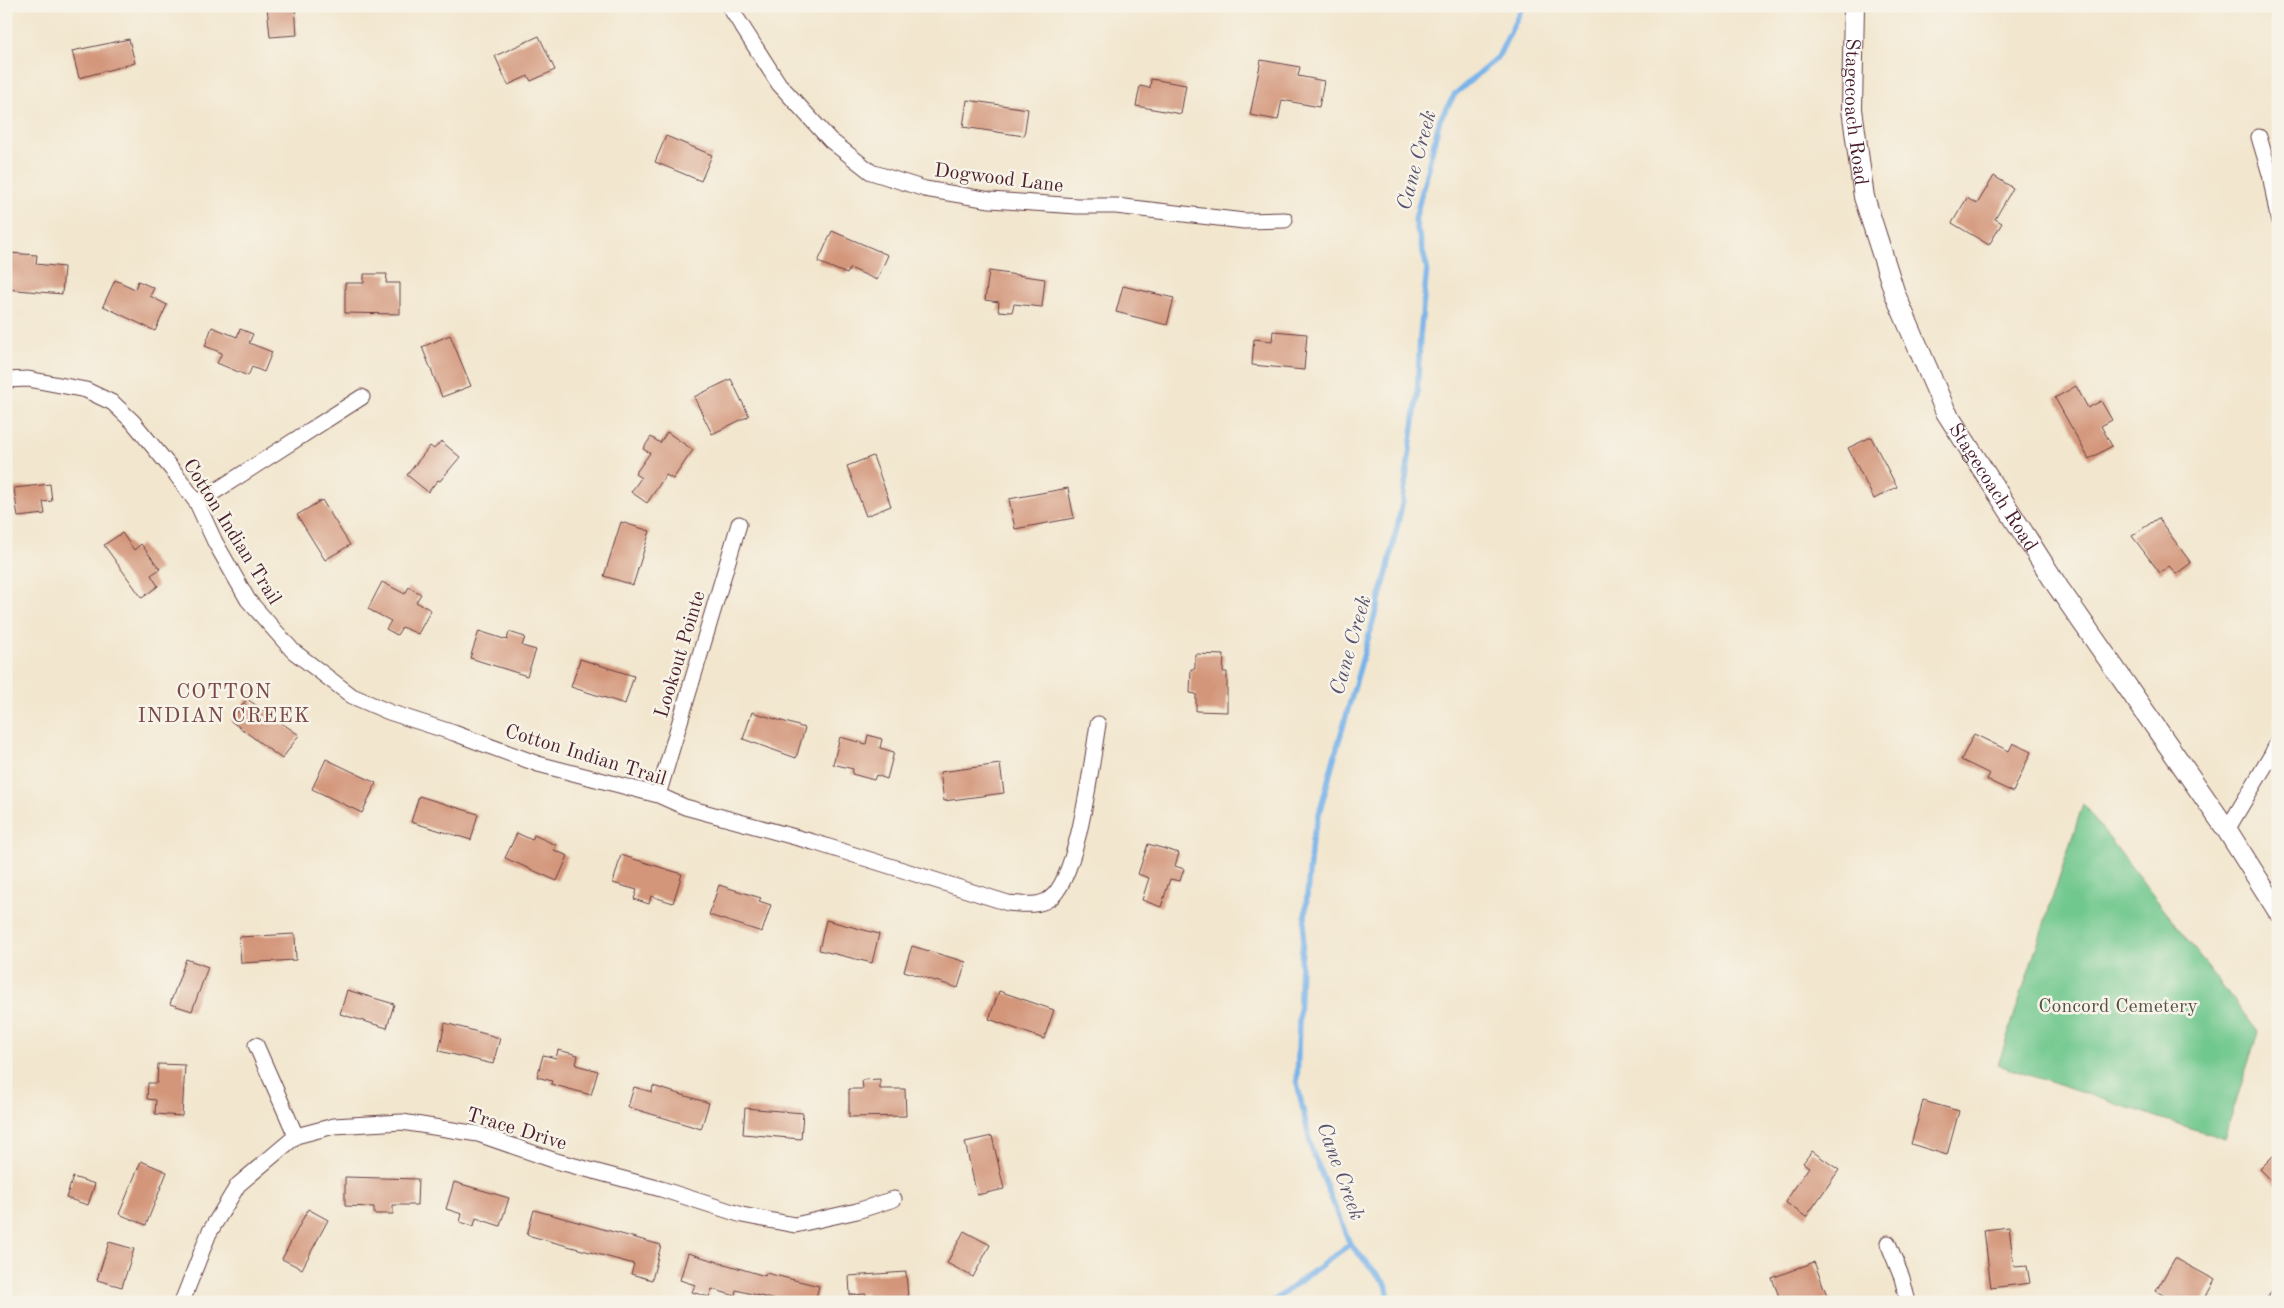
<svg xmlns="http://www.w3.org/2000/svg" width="2284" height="1308" font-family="'Old Standard TT',serif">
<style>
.green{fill:#71c88e;stroke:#5e745c}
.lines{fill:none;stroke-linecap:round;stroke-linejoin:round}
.stream{stroke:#78b3e9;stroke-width:5.5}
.building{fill:#d3967a}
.minor-casing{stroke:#633d43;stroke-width:17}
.tertiary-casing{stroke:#633d43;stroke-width:22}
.minor{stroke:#fff;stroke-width:15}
.tertiary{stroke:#fff;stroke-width:20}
.labels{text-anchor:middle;stroke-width:5;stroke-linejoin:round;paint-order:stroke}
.street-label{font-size:20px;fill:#4a1f2b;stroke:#f7f3e8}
.park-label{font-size:20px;fill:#565249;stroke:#f7f3e8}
.water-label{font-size:21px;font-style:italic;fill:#5a536e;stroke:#f7f3e8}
.neighbourhood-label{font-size:21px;letter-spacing:1px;fill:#7a4947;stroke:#f7f3e8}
</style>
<rect width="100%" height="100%" fill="#f7f3e8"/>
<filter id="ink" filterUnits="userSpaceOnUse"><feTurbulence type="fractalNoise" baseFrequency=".02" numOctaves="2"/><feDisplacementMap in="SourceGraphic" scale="10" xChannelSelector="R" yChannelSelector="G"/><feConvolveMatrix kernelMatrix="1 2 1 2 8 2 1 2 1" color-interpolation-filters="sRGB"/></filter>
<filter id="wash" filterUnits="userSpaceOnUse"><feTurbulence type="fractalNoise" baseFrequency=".0096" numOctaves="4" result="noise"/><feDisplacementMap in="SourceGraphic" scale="20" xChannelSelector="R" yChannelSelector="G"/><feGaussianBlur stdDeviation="1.12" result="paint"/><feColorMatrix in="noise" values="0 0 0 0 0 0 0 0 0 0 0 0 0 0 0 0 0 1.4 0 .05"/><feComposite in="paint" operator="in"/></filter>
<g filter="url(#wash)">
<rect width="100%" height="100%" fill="#f2e6ce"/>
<path class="green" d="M 2083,804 L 2258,1032 L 2224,1139 L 1998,1065 Z"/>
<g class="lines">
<path class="stream" d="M 1272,1302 L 1350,1244
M 1390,1302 L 1386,1284 L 1350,1244 L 1312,1151 L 1297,1083 L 1301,961 L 1312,840 L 1335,755 L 1387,572 L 1403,500 L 1417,398 L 1420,336 L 1427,268 L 1415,220 L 1440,119 L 1455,94 L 1498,57 L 1523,6"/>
</g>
<g id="blocks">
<path class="building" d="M 267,6 L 295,6 L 297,35 L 270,37 Z
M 539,36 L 555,70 L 531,81 L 528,76 L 508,85 L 495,56 Z
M 129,39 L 135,63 L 79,78 L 72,51 Z
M 1261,60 L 1300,67 L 1298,76 L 1324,81 L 1319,107 L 1282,100 L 1278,120 L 1250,115 Z
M 1151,79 L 1186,85 L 1181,114 L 1136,106 L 1140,86 L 1150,88 Z
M 967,100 L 1028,109 L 1024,136 L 963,127 Z
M 666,136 L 712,155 L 701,181 L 655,162 Z
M 1994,176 L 2013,188 L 1995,219 L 2002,223 L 1989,245 L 1952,223 L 1967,198 L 1977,204 Z
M 832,231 L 888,255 L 877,280 L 850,268 L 847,274 L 818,262 Z
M 9,253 L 37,255 L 36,264 L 64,267 L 62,294 L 6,289 Z
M 989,271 L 1045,279 L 1042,307 L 1014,304 L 1012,312 L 998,311 L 999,302 L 985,300 Z
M 364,274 L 387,274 L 386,283 L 400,283 L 400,314 L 345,313 L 345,283 L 364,283 Z
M 115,280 L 135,289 L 138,281 L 154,288 L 150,296 L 167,305 L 155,331 L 103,306 Z
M 1123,286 L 1174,298 L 1167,325 L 1116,312 Z
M 212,327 L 237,337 L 240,329 L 253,334 L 249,343 L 272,352 L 264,372 L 252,367 L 248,376 L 217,363 L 222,353 L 205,346 Z
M 1273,331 L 1307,334 L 1304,370 L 1252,365 L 1254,339 L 1272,341 Z
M 450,335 L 471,386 L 442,397 L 422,347 Z
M 731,379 L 749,416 L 712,434 L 694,397 Z
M 2076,386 L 2088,408 L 2101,401 L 2112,420 L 2101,426 L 2112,446 L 2089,459 L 2055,398 Z
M 667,432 L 693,450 L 673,479 L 666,475 L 647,503 L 631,492 L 641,478 L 635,474 L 650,453 L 643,449 L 651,437 L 660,443 Z
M 1871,437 L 1897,487 L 1874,499 L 1848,448 Z
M 441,441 L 460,457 L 440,481 L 438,480 L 428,492 L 407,475 L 430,446 L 434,449 Z
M 873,456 L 891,506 L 866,516 L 847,466 Z
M 50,484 L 52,501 L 43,502 L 45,514 L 18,517 L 14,488 Z
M 1068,488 L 1074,518 L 1015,529 L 1009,499 Z
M 322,500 L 350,545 L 325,560 L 297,515 Z
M 2158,518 L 2191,563 L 2176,574 L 2169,566 L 2160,573 L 2132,536 Z
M 621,522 L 650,531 L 633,585 L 604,576 Z
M 122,533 L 134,550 L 141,544 L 160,569 L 151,575 L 158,586 L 142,598 L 104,545 Z
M 382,582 L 405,594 L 409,587 L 421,594 L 416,602 L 431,610 L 418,634 L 402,627 L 397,635 L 386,629 L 391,621 L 368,609 Z
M 479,631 L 507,640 L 509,632 L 525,637 L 522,646 L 536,650 L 527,676 L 470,658 Z
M 1195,654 L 1224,655 L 1223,672 L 1227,672 L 1227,712 L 1196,711 L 1196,694 L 1190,693 L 1191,669 L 1195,669 Z
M 580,659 L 634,676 L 625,704 L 571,687 Z
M 247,699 L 299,735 L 282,759 L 231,721 Z
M 752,712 L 805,728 L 796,758 L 743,739 Z
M 1974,734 L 2009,751 L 2013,743 L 2031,752 L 2013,792 L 1987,780 L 1990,774 L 1961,760 Z
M 868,735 L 882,739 L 880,748 L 894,752 L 887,779 L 876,775 L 874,780 L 852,774 L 853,769 L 833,764 L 840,737 L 866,744 Z
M 326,759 L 376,783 L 362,813 L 312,789 Z
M 1000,764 L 1004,793 L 944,801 L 940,772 Z
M 419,796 L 478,814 L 471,840 L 411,822 Z
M 517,833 L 532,840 L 534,835 L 556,845 L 554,850 L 568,856 L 557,881 L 505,858 Z
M 1148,844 L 1179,853 L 1175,866 L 1184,869 L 1180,881 L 1170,879 L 1161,907 L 1142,900 L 1149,878 L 1138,874 Z
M 621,855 L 682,874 L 673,903 L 651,896 L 649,904 L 634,899 L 637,890 L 613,883 Z
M 719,885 L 761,898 L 759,901 L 771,905 L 762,932 L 709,915 Z
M 826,920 L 879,934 L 872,963 L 819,950 Z
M 295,934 L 296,960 L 241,963 L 239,937 Z
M 912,946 L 966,962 L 958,988 L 904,971 Z
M 186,959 L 208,967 L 192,1011 L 170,1004 Z
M 347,990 L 394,1004 L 387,1028 L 340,1014 Z
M 999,991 L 1054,1010 L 1044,1039 L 989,1019 Z
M 445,1023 L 500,1038 L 493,1064 L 439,1051 Z
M 558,1050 L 578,1055 L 576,1065 L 598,1071 L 591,1095 L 551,1084 L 552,1081 L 537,1077 L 543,1055 L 556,1058 Z
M 158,1064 L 185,1065 L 182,1116 L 155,1114 L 156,1100 L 147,1099 L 148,1083 L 157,1083 Z
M 880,1079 L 880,1089 L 905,1089 L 906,1116 L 849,1117 L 849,1089 L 863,1089 L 862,1080 Z
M 653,1086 L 709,1103 L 701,1129 L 628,1107 L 634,1087 L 652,1092 Z
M 1923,1101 L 1959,1111 L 1947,1155 L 1911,1144 Z
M 745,1108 L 803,1113 L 801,1139 L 743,1134 Z
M 992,1136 L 1004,1189 L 977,1195 L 965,1142 Z
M 1812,1151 L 1839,1170 L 1806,1217 L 1785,1202 L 1809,1167 L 1803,1163 Z
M 2278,1151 L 2278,1187 L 2260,1169 Z
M 141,1161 L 167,1172 L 146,1225 L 119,1214 Z
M 73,1177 L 95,1184 L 88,1205 L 66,1198 Z
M 345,1177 L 418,1179 L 417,1205 L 393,1205 L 393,1214 L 374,1214 L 374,1207 L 345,1206 Z
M 454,1182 L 509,1198 L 500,1226 L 476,1218 L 474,1226 L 460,1222 L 462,1214 L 446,1209 Z
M 308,1209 L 328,1220 L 302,1269 L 282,1259 Z
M 534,1210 L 661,1245 L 652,1280 L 631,1274 L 634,1264 L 527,1235 Z
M 2009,1227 L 2014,1267 L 2027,1266 L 2030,1283 L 1991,1288 L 1984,1230 Z
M 964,1231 L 990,1245 L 973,1277 L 947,1263 Z
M 109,1242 L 134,1249 L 122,1287 L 97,1280 Z
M 688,1253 L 765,1276 L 766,1273 L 819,1286 L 815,1302 L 784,1302 L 736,1290 L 735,1296 L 712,1289 L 709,1297 L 692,1292 L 695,1285 L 680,1280 Z
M 2175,1258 L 2215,1280 L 2203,1302 L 2175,1302 L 2156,1291 Z
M 1814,1262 L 1828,1298 L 1817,1302 L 1781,1302 L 1772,1278 Z
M 906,1272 L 908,1297 L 867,1300 L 866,1294 L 850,1295 L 849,1276 Z"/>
</g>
</g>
<g filter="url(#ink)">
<use href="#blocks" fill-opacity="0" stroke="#633d43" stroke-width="1"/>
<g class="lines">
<g class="minor-casing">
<path id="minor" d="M 729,6 L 779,84 L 830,140 L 871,172 L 925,189 L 990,200 L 1077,206 L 1116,206 L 1244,221 L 1285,220
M 2259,137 L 2270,174 L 2278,218
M 6,380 L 28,379 L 86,390 L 113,403 L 133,422 L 175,473 L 197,503 L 215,542 L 248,600 L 293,651 L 352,696 L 389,712 L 454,733 L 538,764 L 658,795 L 685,807 L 813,842 L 1008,903 C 1021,904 1038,907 1049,899 C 1078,881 1092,760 1098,724
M 197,503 L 362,397
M 658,795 L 739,524
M 2227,830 L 2272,754 L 2278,741
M 256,1045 L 296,1136
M 1888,1243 L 1902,1278 L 1908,1302
M 182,1302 L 209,1233 L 238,1185 L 296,1136 L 334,1126 L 402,1122 L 478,1134 L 556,1161 L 661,1189 L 742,1215 L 795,1225 L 857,1211 L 894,1199
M 2274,1302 L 2278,1296"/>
</g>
<g class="tertiary-casing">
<g id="tertiary">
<path id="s1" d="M 1854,6 L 1852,109 L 1864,197 L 1895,294 L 1946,412 L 2058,587 L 2227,830 L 2278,911"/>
</g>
</g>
<use href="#minor" class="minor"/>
<use href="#tertiary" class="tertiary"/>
</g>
</g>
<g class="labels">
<g class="street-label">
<text dy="7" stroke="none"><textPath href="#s1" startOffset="106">Stagecoach Road</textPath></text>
<text transform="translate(999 177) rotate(7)" y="7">Dogwood Lane</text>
<text dy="7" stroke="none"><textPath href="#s1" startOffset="511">Stagecoach Road</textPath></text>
<text transform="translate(233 531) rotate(58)" y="7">Cotton Indian Trail</text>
<text transform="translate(679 654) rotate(-73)" y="7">Lookout Pointe</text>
<text transform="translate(586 754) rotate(17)" y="7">Cotton Indian Trail</text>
<text transform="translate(517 1128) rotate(17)" y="7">Trace Drive</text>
</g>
<g class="park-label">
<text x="2118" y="1012">Concord Cemetery</text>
</g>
<g class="water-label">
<text transform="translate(1416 160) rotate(-75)" y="7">Cane Creek</text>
<text transform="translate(1350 645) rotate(-74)" y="7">Cane Creek</text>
<text transform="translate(1341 1171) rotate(70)" y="7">Cane Creek</text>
</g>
<g class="neighbourhood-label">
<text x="224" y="698">COTTON<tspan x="224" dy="24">INDIAN CREEK</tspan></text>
</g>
</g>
<rect width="2284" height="1308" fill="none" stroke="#f7f3e8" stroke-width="25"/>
</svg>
